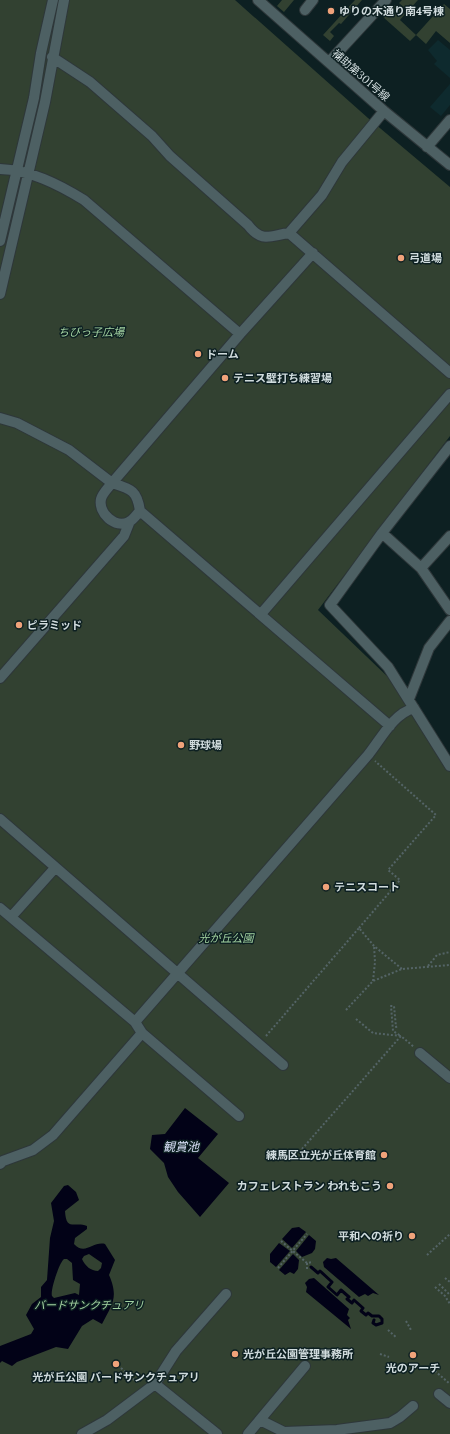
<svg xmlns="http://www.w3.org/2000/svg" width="450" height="1434" font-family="Lora,'Noto Sans JP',serif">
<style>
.built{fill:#0e2a2e}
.green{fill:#324131}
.water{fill:#020217;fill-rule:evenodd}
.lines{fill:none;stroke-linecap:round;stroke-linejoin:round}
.stream{stroke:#020217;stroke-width:3}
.minor-casing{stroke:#2e373a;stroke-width:12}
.path{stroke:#546466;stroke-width:2;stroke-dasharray:2 2;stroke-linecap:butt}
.minor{stroke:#4d6063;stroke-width:10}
.poi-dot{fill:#f0a27a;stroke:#0d2022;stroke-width:1.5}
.labels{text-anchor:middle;stroke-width:3;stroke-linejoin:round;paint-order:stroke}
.poi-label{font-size:11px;font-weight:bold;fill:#d0dbdd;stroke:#0d2022;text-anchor:start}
.street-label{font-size:11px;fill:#d0dbdd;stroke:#0d2022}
.park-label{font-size:11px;font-style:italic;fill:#a3d2a1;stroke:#0d2022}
.water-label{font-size:12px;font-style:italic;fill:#d8dff7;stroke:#0d2022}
</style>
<rect width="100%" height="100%" fill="#0d2022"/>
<path class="built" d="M 438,40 L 450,50 L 450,78 L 434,64 L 437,61 L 428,50 Z
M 450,84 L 450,105 L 441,116 L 430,107 Z"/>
<path class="green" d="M 0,0 L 235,0 L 368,118 L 450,187 L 450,436 L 318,610 L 390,679 L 450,772 L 450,1434 L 0,1434 Z
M 282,0 L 294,0 L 284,12 L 277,6 Z
M 355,0 L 362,0 L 341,24 L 339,23 L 330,32 L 334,36 L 330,41 L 323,35 Z
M 402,0 L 418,0 L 408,11 L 399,3 Z
M 444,4 L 450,9 L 450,43 L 436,31 L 426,44 L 416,35 L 410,41 L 383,17 L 395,5 L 405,14 L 400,20 L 416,35 Z"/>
<path class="water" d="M 185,1108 L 218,1134 L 198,1158 L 229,1183 L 200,1217 L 178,1192 L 168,1177 L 164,1163 L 150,1149 L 152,1135 L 165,1134 Z
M 68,1185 L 76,1192 L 79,1200 L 65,1211 C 66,1232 75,1221 87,1226 L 87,1229 L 75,1238 L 74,1244 C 85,1256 93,1241 105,1244 L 115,1260 L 109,1275 C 119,1298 112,1304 102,1324 L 93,1319 L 82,1326 L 68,1349 L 56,1347 L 17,1362 L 12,1366 L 2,1361 L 0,1363 L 0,1346 L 31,1334 L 34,1329 L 26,1315 L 32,1304 L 41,1297 L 41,1287 L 47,1280 L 50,1238 L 54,1221 L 51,1203 L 64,1186 ZM 89,1254 L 102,1263 L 101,1268 L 98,1271 C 91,1271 85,1266 82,1259 L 84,1256 ZM 64,1259 L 67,1259 L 72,1263 L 73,1280 L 80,1284 L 79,1295 L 75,1293 L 54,1298 L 52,1296 C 50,1291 59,1263 64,1259 Z
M 299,1227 L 306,1232 L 292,1248 L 282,1239 L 292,1228 Z
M 309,1235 L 316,1241 L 315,1249 L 312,1253 L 302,1257 L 296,1251 Z
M 279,1243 L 290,1251 L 276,1267 L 270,1262 L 270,1254 Z
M 293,1254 L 299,1260 L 298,1269 L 294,1274 L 290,1272 L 285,1275 L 279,1270 Z
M 327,1258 L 331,1259 L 336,1258 L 379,1295 L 373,1293 L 368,1296 L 365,1294 L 359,1297 L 324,1267 L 323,1262 Z
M 314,1278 L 349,1309 L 347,1315 L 350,1318 L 348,1320 L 351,1329 L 306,1292 L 307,1287 L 305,1283 L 309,1279 Z"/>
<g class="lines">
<path class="stream" d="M 311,1267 L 318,1273 L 320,1271 L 332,1282 L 328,1287 L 337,1295 L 341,1290 L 349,1297 L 347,1299 L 352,1303 L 354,1300 L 363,1308 L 361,1311 L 366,1315 L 368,1313 L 372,1316 L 379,1316 L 382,1319 L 382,1323 L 376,1325 L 373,1323 L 374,1320"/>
<g class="minor-casing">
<path id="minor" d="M 258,0 L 384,111 L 450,165
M 305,10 L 313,0
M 52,57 L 90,82 L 152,136 L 170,156 L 248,225 C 262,243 269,236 289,233
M 329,62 L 386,0
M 384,111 L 342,162 L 322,195 L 289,233 L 450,373
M 427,147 L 450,120
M 0,169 C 30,170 58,184 84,200 L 240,334
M 0,241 L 34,98 L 41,53 L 53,0
M 0,294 L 45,102 L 64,0
M 0,418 L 17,423 L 69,450 L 112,483 L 240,334 L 313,253
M 450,446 L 382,533 L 330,605 L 388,667 L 450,766
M 140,511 C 137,514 133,520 129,522 C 115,529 98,513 101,499 C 102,494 108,488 112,483 C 131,489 137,490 140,511 L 390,726
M 382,533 L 421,568 L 450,610
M 421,568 L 450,536
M 261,614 L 450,394
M 0,678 L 124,536 L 130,521
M 409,699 L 429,648 L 450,621
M 0,819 L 283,1065
M 0,908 L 135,1022 L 142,1033 L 239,1116
M 11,917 L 55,868
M 135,1022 L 368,755 C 381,739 393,714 414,708
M 420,1053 L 450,1078
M 0,1164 L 3,1161 L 33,1150 L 53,1135 L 142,1033
M 155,1384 L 217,1434
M 439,1394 L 450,1403
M 260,1420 L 284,1432 L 337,1430 L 390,1423 L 400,1417 L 413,1406
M 82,1434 L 107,1420 L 155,1384 L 176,1351 L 226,1294
M 248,1434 L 305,1366"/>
</g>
<path class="path" d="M 359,928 L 400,880 L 388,870 L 436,815 L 375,761
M 428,966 L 437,955 L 450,952
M 373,981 L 375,962 L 374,946
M 346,1010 L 373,981 L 402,969 L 450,965
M 356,1019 L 373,1033 L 401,1036 L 393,1031 L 391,1006 L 394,1006 L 396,1027 L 398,1026
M 266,1036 L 359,928 L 374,946 L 402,969
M 302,1149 L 401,1036 L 414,1047
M 281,1241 L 307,1263
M 427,1255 L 450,1234
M 278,1268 L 307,1234
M 307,1269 L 307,1263 L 313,1262
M 445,1278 L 450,1282
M 439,1284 L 450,1295
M 435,1287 L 445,1296 L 450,1304
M 406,1321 L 411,1330
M 388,1330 L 397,1338
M 380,1354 L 389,1357
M 121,1368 L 139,1384
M 435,1371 L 450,1384"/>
<use href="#minor" class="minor"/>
</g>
<g class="poi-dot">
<circle cx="331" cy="11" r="4"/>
<circle cx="401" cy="258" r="4"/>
<circle cx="198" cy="354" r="4"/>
<circle cx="225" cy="378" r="4"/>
<circle cx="19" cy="625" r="4"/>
<circle cx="181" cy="745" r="4"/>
<circle cx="326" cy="887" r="4"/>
<circle cx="384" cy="1155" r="4"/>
<circle cx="390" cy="1186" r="4"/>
<circle cx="412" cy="1236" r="4"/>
<circle cx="235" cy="1354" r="4"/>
<circle cx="413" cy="1355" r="4"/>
<circle cx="116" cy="1364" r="4"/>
</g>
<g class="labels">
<g class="poi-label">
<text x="339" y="15">ゆりの木通り南4号棟</text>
<text x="409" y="262">弓道場</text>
<text x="206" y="358">ドーム</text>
<text x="233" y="382">テニス壁打ち練習場</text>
<text x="27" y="629">ピラミッド</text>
<text x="189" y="749">野球場</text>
<text x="334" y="891">テニスコート</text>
<text x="376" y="1159" text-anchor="end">練馬区立光が丘体育館</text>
<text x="382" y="1190" text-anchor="end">カフェレストラン われもこう</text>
<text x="404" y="1240" text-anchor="end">平和への祈り</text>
<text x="243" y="1358">光が丘公園管理事務所</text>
<text x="413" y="1372" text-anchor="middle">光のアーチ</text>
<text x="116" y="1381" text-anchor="middle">光が丘公園 バードサンクチュアリ</text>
</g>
<g class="street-label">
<text transform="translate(361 75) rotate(41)" y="4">補助第301号線</text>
</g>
<g class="park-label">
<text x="91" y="336">ちびっ子広場</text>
<text x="226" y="942">光が丘公園</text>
<text x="89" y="1309">バードサンクチュアリ</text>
</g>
<g class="water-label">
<text x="181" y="1151">観賞池</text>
</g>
</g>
</svg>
